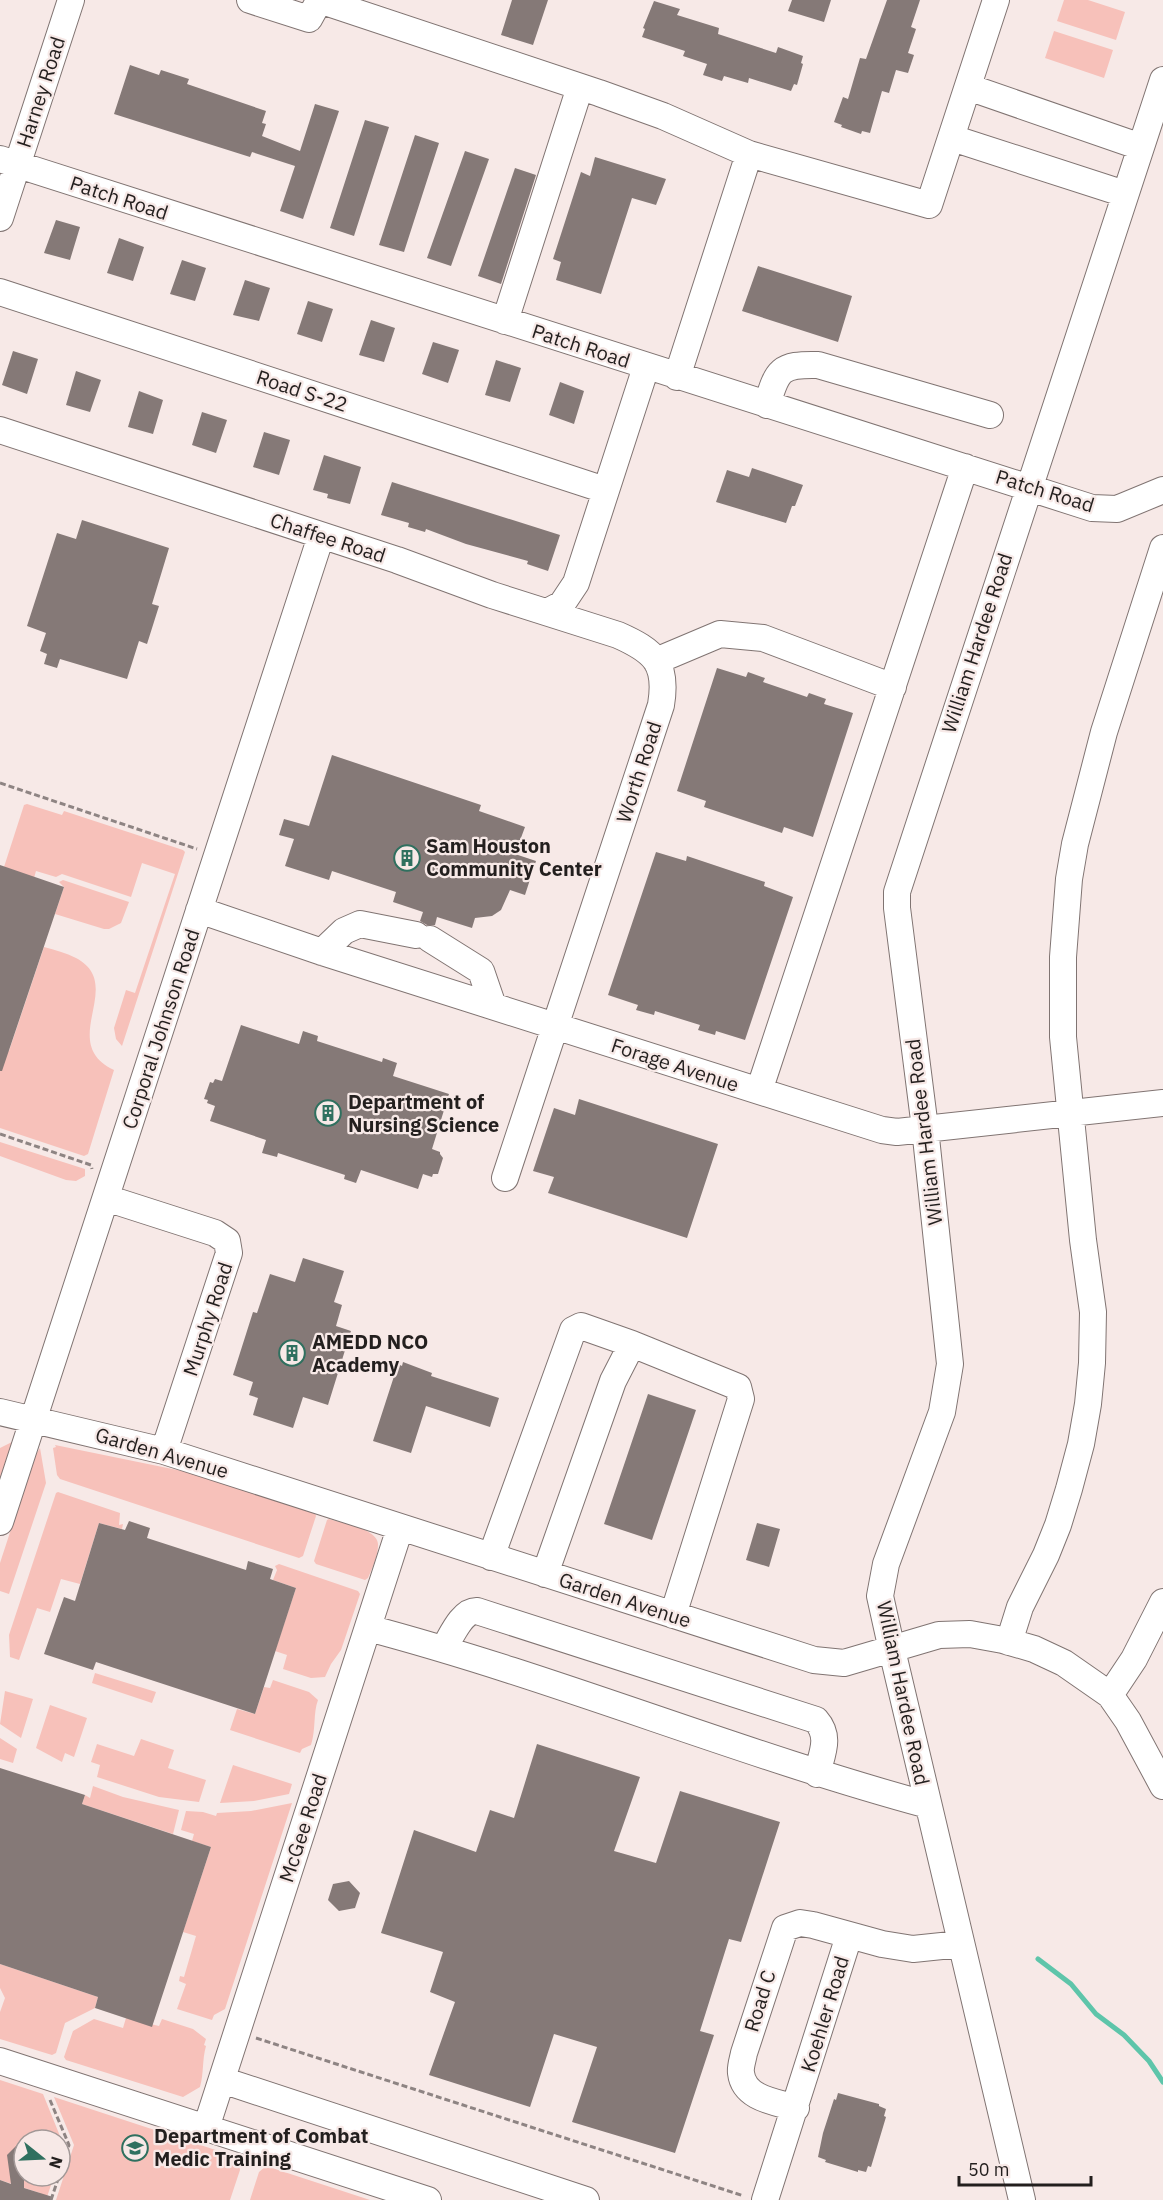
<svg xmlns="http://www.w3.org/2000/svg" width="1163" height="2200" font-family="'IBM Plex Sans',sans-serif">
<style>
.green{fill:#f7c1ba}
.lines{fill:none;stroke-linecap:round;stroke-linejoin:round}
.stream{stroke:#5ec5aa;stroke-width:5}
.building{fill:#857977}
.minor-casing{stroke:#807472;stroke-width:28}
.path{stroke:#8e8483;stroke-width:3;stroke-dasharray:6 3;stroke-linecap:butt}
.minor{stroke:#fff;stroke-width:26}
.labels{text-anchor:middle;stroke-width:4.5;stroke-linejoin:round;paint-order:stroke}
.street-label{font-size:20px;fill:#231f1e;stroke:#f7e9e7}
.poi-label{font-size:20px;font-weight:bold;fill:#231f1e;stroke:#f7e9e7;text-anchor:start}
</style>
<rect width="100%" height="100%" fill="#f7e9e7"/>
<path class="green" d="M 1064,0 L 1088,0 L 1125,12 L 1116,40 L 1057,21 Z
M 1054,31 L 1113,50 L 1104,78 L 1045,58 Z
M 27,804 L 62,815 L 64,811 L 183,850 L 185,852 L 122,1046 L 116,1039 L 114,1028 L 126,990 L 135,993 L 175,874 L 142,863 L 131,897 L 62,874 L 56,877 L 36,871 L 34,878 L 4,867 L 24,805 Z
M 63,880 L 129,902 L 121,923 L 109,929 L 104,929 L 55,914 L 64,887 L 59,882 Z
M 44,947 C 55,950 66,953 76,958 C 127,985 56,1042 114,1070 L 88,1154 L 84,1156 L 0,1128 L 0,1049 L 9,1051 Z
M 0,1142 L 85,1169 L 85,1176 L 76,1181 L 66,1180 L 0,1156 Z
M 16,1440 L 0,1495 L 0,1448 Z
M 55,1445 L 187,1472 L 315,1513 L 316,1516 L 303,1556 L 299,1558 L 60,1479 L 57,1475 L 53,1448 L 56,1447 Z
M 40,1448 L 46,1483 L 9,1594 L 0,1591 L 0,1563 L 35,1456 Z
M 58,1492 L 120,1513 L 119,1525 L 123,1524 L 122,1529 L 99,1523 L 80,1584 L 61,1579 L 50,1612 L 37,1608 L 19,1660 L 10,1657 L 9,1635 L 56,1493 Z
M 329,1519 C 342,1523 379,1529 378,1545 C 378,1556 372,1568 368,1578 L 365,1580 L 316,1564 L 314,1561 L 327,1520 Z
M 279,1564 L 358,1591 L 360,1594 L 341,1650 L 331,1664 L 325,1677 L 311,1678 L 283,1669 L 287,1655 L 275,1651 L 296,1588 L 273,1580 L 277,1570 L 275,1566 Z
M 95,1673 L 156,1692 L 152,1703 L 92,1683 Z
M 273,1680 L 309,1692 L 318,1700 C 313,1713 316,1729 311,1745 L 302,1749 L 300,1753 L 230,1730 L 237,1709 L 255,1714 L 264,1687 L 270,1688 Z
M 5,1691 L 33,1699 L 21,1738 L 0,1724 Z
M 50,1705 L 87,1718 L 74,1757 L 65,1753 L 62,1762 L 36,1748 Z
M 0,1738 L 17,1749 L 13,1763 L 0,1759 Z
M 141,1739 L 174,1750 L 168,1768 L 206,1780 L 199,1802 L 159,1797 L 97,1777 L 100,1765 L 91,1762 L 97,1744 L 134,1756 Z
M 233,1765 L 292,1784 L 289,1794 L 254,1801 L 220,1803 Z
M 93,1786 L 123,1797 L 179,1810 L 173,1834 L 82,1804 L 85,1795 L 90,1798 Z
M 292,1803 L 225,2009 L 214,2015 L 212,2020 L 177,2009 L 186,1984 L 179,1981 L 180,1976 L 184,1977 L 196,1936 L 183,1932 L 211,1847 L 192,1841 L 194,1834 L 181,1830 L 186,1811 L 203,1812 L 216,1816 L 217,1813 L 251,1811 Z
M 0,1964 L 98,1997 L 95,2008 L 65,2023 L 56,2053 L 52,2055 L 0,2039 L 0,2012 L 5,1998 L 0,1988 Z
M 126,2018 L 159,2026 L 162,2019 L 193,2029 L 206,2039 L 204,2045 L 206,2046 C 202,2060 204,2073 200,2087 L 183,2097 L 66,2060 L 64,2057 L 73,2031 L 94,2019 L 123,2028 Z
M 0,2080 L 43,2094 L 64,2146 L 60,2159 L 60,2140 L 24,2140 L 24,2176 L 54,2176 L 46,2200 L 40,2193 L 0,2180 Z
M 54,2097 L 237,2157 L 240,2170 L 230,2200 L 56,2200 L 74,2145 Z
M 266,2166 L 370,2200 L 250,2200 L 259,2172 Z"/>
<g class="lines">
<path class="stream" d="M 1038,1959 L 1071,1984 L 1096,2014 L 1124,2035 L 1149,2061 L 1163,2082"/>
</g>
<path class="building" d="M 512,0 L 548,0 L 533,45 L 501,35 Z
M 792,0 L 831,0 L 824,22 L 788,11 Z
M 887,0 L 920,0 L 911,27 L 916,29 L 908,53 L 914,55 L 908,73 L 896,70 L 889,93 L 882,91 L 870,133 L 862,131 L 861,134 L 841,127 L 842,125 L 834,122 L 843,97 L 848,99 L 860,58 L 866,59 Z
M 654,1 L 680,9 L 677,15 L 719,28 L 718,34 L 776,53 L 778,47 L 803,56 L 801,63 L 803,64 L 797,85 L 794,84 L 791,91 L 749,78 L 748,83 L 724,76 L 722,81 L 703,75 L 707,64 L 683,56 L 685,51 L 642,37 L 645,29 L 643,28 Z
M 130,65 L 159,75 L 161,70 L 189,79 L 187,84 L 266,111 L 262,123 L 266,124 L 262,136 L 300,151 L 315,104 L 339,111 L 303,219 L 280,211 L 295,166 L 252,152 L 250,157 L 114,114 Z
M 365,120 L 389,127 L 354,236 L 330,228 Z
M 415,135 L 439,143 L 404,252 L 379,245 Z
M 465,151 L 489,159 L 451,266 L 427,258 Z
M 595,157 L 666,179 L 656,205 L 632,198 L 601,294 L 556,280 L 561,262 L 553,259 L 581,172 L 590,176 Z
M 515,168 L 536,175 L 501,284 L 478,276 Z
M 56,220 L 80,227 L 70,260 L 44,253 Z
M 119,238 L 144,247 L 133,281 L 107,273 Z
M 182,260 L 206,268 L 195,301 L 170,294 Z
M 758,266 L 852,296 L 838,342 L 742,311 Z
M 245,280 L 270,288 L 259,321 L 233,315 Z
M 308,301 L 333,309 L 322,342 L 297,334 Z
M 371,320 L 395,328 L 384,362 L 359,355 Z
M 433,342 L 459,350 L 448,383 L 422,374 Z
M 13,351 L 38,359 L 27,394 L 2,385 Z
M 496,360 L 521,368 L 510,402 L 485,395 Z
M 76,371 L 101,380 L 90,412 L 66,405 Z
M 560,382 L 584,391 L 574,424 L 549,415 Z
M 139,391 L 163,400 L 153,434 L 128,427 Z
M 202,412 L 227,420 L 216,453 L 192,445 Z
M 264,432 L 290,440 L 279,475 L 253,467 Z
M 324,455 L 361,467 L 350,504 L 327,498 L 328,494 L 313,490 Z
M 752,468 L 803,485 L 795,506 L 792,506 L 786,523 L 716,502 L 727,470 L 749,477 Z
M 392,482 L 560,535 L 548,571 L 527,564 L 528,561 L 466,544 L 426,529 L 425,532 L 408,527 L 409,523 L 381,515 Z
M 82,520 L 169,548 L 152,604 L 159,606 L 147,644 L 139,641 L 127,679 L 60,659 L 57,668 L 44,664 L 47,654 L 40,651 L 46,633 L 27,626 L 57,533 L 76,539 Z
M 717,668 L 746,677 L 748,672 L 765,678 L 763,682 L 807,697 L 809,693 L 826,699 L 824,704 L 853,713 L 813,837 L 784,827 L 782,833 L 704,807 L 706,801 L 677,791 Z
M 332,755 L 481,805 L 479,811 L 525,827 L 515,854 L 536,861 L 525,895 L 510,890 L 501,910 L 492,916 L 475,918 L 472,928 L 437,917 L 435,925 L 427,925 L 420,921 L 423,912 L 393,902 L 396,892 L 332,871 L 329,880 L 285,866 L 294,839 L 279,835 L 284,819 L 309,826 Z
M 656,852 L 686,861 L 687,856 L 765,882 L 764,886 L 793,897 L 745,1040 L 716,1031 L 715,1035 L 698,1030 L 700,1025 L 655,1011 L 654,1015 L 636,1010 L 638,1005 L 608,995 Z
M 0,865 L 64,887 L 2,1071 L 0,1071 Z
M 241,1025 L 299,1044 L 303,1031 L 318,1036 L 317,1041 L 382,1062 L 383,1058 L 397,1063 L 393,1076 L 449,1094 L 432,1149 L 440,1152 L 440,1154 L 443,1158 L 438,1174 L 433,1174 L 432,1177 L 423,1174 L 418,1189 L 361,1170 L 356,1183 L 344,1179 L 345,1175 L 278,1153 L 277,1157 L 262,1153 L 266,1140 L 210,1121 L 215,1106 L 207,1103 L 208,1100 L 204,1099 L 210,1082 L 213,1083 L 215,1079 L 222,1081 Z
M 579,1099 L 718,1144 L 687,1238 L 548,1193 L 554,1177 L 533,1171 L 554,1108 L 575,1115 Z
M 303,1258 L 344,1271 L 334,1302 L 342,1305 L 336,1326 L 351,1331 L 328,1405 L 303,1397 L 293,1428 L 253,1415 L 258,1398 L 249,1395 L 253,1382 L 233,1375 L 253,1312 L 257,1313 L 270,1274 L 295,1282 Z
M 403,1362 L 432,1373 L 431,1376 L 499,1398 L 490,1427 L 426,1406 L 411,1453 L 373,1441 L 398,1364 L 402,1366 Z
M 648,1394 L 696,1410 L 652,1540 L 604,1524 Z
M 129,1521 L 150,1528 L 147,1538 L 246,1570 L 248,1561 L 273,1569 L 270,1579 L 296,1588 L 255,1714 L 96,1662 L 93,1670 L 44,1654 L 64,1597 L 75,1601 L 99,1523 L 125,1530 Z
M 757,1523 L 780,1529 L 769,1567 L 746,1560 Z
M 537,1744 L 640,1777 L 614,1851 L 656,1863 L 680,1791 L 780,1822 L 741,1942 L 729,1939 L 700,2031 L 714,2035 L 675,2153 L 572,2122 L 597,2047 L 554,2034 L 530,2107 L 429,2075 L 455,2002 L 430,1992 L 443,1952 L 381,1933 L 414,1830 L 476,1852 L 490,1810 L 514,1818 Z
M 0,1768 L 85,1795 L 82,1804 L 211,1847 L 152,2027 L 95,2008 L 98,1997 L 0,1964 Z
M 349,1881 L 360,1893 L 355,1908 L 339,1911 L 328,1900 L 333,1884 Z
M 838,2093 L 879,2104 L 879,2106 L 886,2109 L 884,2116 L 886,2117 L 871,2167 L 868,2166 L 866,2172 L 858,2170 L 858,2172 L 825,2162 L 826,2160 L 818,2157 L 823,2133 L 834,2099 L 836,2100 Z
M 24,2138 L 24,2188 L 53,2197 L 52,2200 L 0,2200 L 0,2180 L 11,2184 L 7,2155 Z"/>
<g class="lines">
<g class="minor-casing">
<path id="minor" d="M 250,0 L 309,19 L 319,1
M 319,0 L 599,93 L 663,116 L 749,154 L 929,205 L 996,0
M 968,87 L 1141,147
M 952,138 L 1125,194
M 0,159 L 1092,508 L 1117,509 L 1163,490
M 0,218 L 71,0
M 0,292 L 605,490
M 505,321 L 580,87
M 677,377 L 749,154
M 767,405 C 777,370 780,364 818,365 L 990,415
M 0,430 L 397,560 L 492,595 L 618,635 C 654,651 668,663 661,705 L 505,1178
M 547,612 L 562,604 L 576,583 L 646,367
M 656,661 L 720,634 L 763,638 L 893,687
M 199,910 L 322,952 L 882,1130 L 897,1132 L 1163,1103
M 430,939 L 481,971 L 493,1006
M 322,952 L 344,931 L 360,924 L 416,935
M 759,1091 L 965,467
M 106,1198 L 215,1233 L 227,1241 L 229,1253 L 164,1451
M 0,1412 L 164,1451 L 814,1660 L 844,1663 L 939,1635 L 970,1634 L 1003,1640 L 1034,1649 L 1064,1663 L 1110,1695 L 1128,1721 L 1163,1786
M 0,1522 L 321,536
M 491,1557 L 573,1330 L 581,1326 L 632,1344
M 545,1574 L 613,1381 L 632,1344 L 738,1387 L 741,1399 L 673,1615
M 368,1628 C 557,1678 739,1754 928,1805
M 1009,1642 L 1020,1607 L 1046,1555 L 1058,1525 L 1069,1489 L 1081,1444 L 1088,1404 L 1092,1363 L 1093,1312 L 1083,1240 L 1063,1037 L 1063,957 L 1069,879 L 1075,844 L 1104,732 L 1163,548
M 444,1648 C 451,1637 462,1610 477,1611 L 816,1720 C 831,1737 822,1753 817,1774
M 1110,1695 L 1134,1659 L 1163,1602
M 0,2061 L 428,2200
M 222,2080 L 586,2200
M 796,2108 C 776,2102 744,2099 741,2073 C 740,2067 743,2059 744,2053 L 785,1928 L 800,1923 L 813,1925 L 882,1944 L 913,1949 L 961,1944
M 206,2128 L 400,1528
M 765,2200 L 849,1936
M 1022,2200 L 892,1650 L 880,1596 L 886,1564 L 942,1412 L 950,1364 L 925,1128 L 897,908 L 897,892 L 1163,80"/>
</g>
<path class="path" d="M 0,783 L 197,849
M 0,1134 L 91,1165 L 92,1169
M 256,2038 L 744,2196
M 50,2100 L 69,2145 L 60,2172
M 51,2200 L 59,2176"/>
<use href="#minor" class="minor"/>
</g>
<defs>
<g id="building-ring" transform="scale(1.35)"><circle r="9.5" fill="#f7e9e7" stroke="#2f705f" stroke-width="1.5"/><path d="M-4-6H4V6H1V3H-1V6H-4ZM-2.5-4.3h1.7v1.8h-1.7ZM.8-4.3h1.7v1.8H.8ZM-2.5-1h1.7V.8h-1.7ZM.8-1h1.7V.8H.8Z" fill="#2f705f"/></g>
<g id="university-ring" transform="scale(1.35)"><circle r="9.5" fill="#f7e9e7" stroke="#2f705f" stroke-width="1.5"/><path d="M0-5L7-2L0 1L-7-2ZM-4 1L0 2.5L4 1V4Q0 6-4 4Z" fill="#2f705f"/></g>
</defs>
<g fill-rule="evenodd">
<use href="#building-ring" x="407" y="858"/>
<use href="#building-ring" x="328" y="1113"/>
<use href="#building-ring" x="292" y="1353"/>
<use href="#university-ring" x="135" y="2148"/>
</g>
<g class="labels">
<g class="street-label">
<text transform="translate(41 92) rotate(-72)" y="7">Harney Road</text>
<text transform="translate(119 198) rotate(18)" y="7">Patch Road</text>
<text transform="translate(581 346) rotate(18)" y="7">Patch Road</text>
<text transform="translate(302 391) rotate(18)" y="7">Road S-22</text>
<text transform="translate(1045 491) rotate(17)" y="7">Patch Road</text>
<text transform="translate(328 538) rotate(18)" y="7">Chaffee Road</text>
<text transform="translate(977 643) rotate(-72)" y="7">William Hardee Road</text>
<text transform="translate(639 772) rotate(-72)" y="7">Worth Road</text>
<text transform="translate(161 1029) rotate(-72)" y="7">Corporal Johnson Road</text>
<text transform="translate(675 1065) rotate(18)" y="7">Forage Avenue</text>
<text transform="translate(924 1132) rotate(-97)" y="7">William Hardee Road</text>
<text transform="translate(208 1319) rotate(-72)" y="7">Murphy Road</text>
<text transform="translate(162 1453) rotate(16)" y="7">Garden Avenue</text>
<text transform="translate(625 1600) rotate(18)" y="7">Garden Avenue</text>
<text transform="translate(903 1693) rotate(78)" y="7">William Hardee Road</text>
<text transform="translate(303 1828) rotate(-72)" y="7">McGee Road</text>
<text transform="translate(760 2001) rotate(-73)" y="7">Road C</text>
<text transform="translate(825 2014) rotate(-73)" y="7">Koehler Road</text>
</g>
<g class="poi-label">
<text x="426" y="853">Sam Houston<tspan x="426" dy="23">Community Center</tspan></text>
<text x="348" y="1109">Department of<tspan x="348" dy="23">Nursing Science</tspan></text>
<text x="312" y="1349">AMEDD NCO<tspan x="312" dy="23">Academy</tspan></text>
<text x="154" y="2143">Department of Combat<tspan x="154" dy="23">Medic Training</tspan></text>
</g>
</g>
<g transform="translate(42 2158) rotate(108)"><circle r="28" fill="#f7e9e7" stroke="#a29897" stroke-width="1.5"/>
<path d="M0-4.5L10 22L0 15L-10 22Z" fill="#2f705f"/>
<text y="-9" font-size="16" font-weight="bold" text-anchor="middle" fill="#231f1e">N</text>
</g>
<path d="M959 2176v9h132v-9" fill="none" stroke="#231f1e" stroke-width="3"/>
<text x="968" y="2176" font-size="18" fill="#231f1e" stroke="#f7e9e7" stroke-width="4.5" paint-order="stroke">50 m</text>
</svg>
